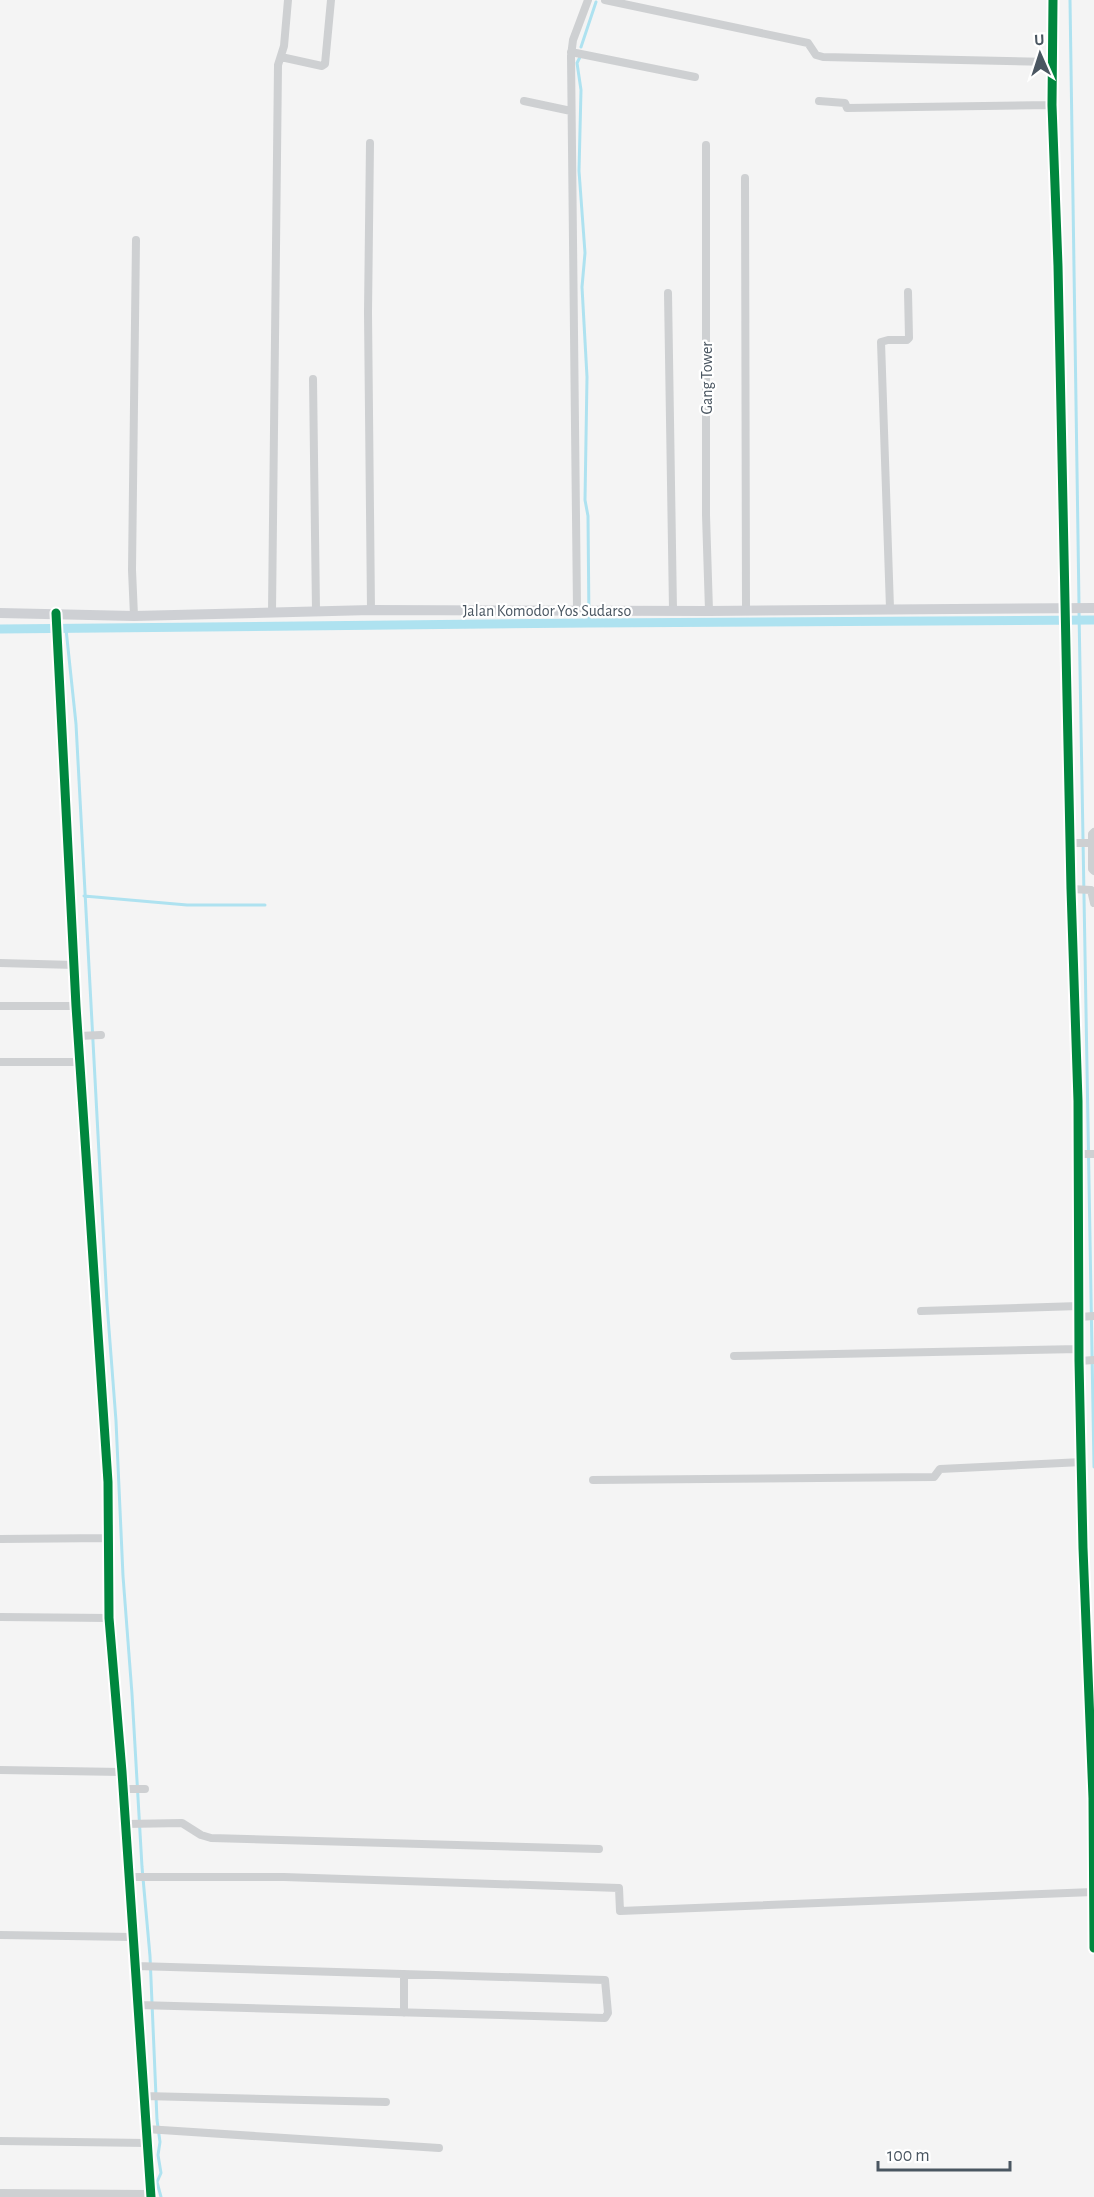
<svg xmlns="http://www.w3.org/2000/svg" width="1094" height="2197" font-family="'Alegreya Sans',sans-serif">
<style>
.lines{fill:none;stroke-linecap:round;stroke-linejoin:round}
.stream{stroke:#aee2f0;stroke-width:3}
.canal{stroke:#aee2f0;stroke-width:9}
.street{stroke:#ced0d2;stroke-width:8}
.secondary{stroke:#ced0d4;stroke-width:10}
.cycleway-casing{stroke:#fff;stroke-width:13}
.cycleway{stroke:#00873e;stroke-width:9}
.labels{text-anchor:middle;stroke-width:4.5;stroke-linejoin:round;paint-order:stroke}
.street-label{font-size:16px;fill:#4a5661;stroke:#fff}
</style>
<rect width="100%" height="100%" fill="#f4f4f4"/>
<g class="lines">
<path class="stream" d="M 1070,0 L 1079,604
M 581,47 L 596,2
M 580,57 L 577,63 L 581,90 L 579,171 L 585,253 L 582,287 L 587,377 L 585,500 L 588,516 L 589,623
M 1079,611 L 1094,1467
M 66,629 L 76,724 L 107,1303 L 116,1421 L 123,1576 L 132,1694 L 142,1867 L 150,1956 L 157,2120 L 160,2142 L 158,2155 L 161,2173 L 157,2182 L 161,2197
M 84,896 L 187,905 L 265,905"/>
<path class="canal" d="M 0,629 L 589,623 L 1094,620"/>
<path class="street" d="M 605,0 L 808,43 L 816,55 L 823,57 L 1052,62
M 1053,0 L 1052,105 L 1058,266 L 1071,889 L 1078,1101 L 1079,1361 L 1083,1548 L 1093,1798 L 1094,1948
M 571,52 L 695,77
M 281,57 L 322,66 L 325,64 L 331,0
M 524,101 L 571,111
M 819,101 L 845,103 L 847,108 L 1052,105
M 370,143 L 368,313 L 371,610
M 706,145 L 706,515 L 709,611
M 745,178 L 746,609
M 668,293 L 673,610
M 313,379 L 316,611
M 890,608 L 881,342 L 888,340 L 907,340 L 909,338 L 908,292
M 577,609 L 571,56 L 573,40 L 588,0
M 272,612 L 278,65 L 284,46 L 288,0
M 56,613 L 76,1006 L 108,1482 L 109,1618 L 122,1772 L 151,2197
M 134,616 L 132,570 L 136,240
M 1094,832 L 1092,834 L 1092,869 L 1094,871
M 1070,843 L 1092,843
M 1071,889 L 1091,890 L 1094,903
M 0,963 L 75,965
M 0,1006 L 76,1006
M 79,1036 L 101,1035
M 0,1062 L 80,1062
M 1078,1154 L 1094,1154
M 921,1311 L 1079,1306
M 1079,1317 L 1094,1316
M 734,1356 L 1079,1349
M 1079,1361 L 1094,1360
M 593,1480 L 934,1477 L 940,1469 L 1082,1462
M 0,1539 L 109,1538
M 0,1617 L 109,1618
M 0,1770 L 122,1772
M 124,1789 L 145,1789
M 126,1824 L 182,1823 L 201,1835 L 211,1838 L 599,1849
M 129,1877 L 284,1877 L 619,1888 L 620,1911 L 1093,1892
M 0,1935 L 134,1937
M 136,1966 L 605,1980 L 608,2013 L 605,2018 L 138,2005
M 404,2013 L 404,1974
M 144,2096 L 386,2102
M 146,2129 L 439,2148
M 0,2141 L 147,2143
M 0,2193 L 150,2194"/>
<path class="secondary" d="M 0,613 L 134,616 L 371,610 L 709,611 L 1094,608"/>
<g class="cycleway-casing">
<path id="cycleway" d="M 1053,0 L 1052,105 L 1058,266 L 1071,889 L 1078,1101 L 1079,1361 L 1083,1548 L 1093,1798 L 1094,1948
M 56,613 L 76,1006 L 108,1482 L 109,1618 L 122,1772 L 151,2197"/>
</g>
<use href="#cycleway" class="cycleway"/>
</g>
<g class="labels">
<g class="street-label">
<text transform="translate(706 378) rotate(-90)" y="6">Gang Tower</text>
<text x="547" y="616">Jalan Komodor Yos Sudarso</text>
</g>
</g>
<g transform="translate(1040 54) rotate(357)" stroke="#ffffff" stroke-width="4.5" paint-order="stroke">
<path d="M0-4.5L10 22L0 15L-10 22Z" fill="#4a5661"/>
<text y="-9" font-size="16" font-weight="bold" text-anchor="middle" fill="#4a5661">U</text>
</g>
<path d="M878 2161v9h132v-9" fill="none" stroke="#4a5661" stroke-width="3"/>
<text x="887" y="2161" font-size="18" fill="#4a5661" stroke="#ffffff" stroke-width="4.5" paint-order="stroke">100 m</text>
</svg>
